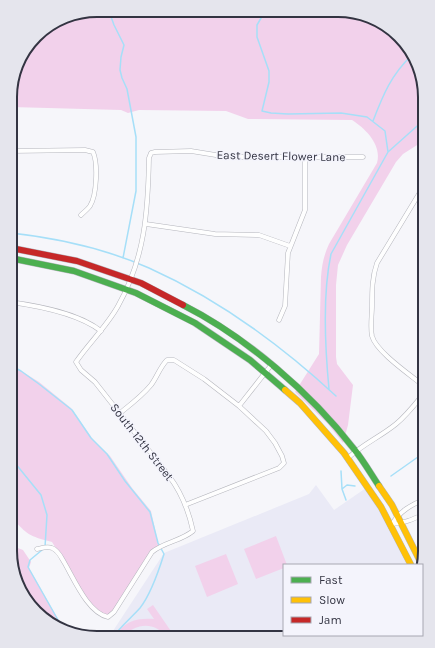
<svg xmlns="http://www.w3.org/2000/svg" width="435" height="648" font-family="Karla,sans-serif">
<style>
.built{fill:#eaeaf6}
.green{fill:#f2d1eb}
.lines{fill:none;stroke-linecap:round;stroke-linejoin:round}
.stream{stroke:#a6dff8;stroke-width:1.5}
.street-casing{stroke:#b4b5bc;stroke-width:5}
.fast-casing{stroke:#b4b5bc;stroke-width:7}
.slow-casing{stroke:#b4b5bc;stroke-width:7}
.jam-casing{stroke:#b4b5bc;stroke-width:7}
.street{stroke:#fefefe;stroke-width:4}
.fast{stroke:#4caf50;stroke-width:6}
.slow{stroke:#ffc107;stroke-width:6}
.jam{stroke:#c62828;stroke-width:6}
.labels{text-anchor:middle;stroke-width:3;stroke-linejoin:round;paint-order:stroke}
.street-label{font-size:12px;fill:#333442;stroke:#f4f4fc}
.rim{fill:none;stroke:#333442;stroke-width:2}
</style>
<rect width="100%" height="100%" fill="#f6f6fa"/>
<path class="built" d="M 316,485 L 334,510 L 366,488 L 383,516 L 407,565 L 284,565 L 284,635 L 353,635 L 338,638 L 109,637 L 164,553 L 309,494 Z"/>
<path class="green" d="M 355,12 L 391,28 L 418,64 L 425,97 L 425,140 L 403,154 L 396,162 L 347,245 L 338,265 L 336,285 L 336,357 L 337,364 L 353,385 L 348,425 L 343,443 L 328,424 L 295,392 L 319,354 L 321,277 C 322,264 324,255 329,244 L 377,163 C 382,145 366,129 352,120 L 248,119 L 226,111 L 139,110 L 128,113 L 121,110 L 11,107 L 11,86 L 22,54 L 40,31 L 69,15 Z
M 10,364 L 39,382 L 71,408 L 94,441 L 110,456 L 132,488 L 151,511 L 159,547 L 152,552 L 114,612 L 108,617 L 94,610 L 52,542 C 33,537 28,536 15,521 L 10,520 Z
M 276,536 L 287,565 L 284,565 L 284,568 L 256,579 L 244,549 Z
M 10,545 L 23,550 L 31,562 L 29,568 L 63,628 L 44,620 L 17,584 Z
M 226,554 L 238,584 L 207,597 L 195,566 Z
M 153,605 L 175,637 L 166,637 C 155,621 135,623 123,637 L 115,637 C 124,621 136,618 154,619 L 147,609 Z
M 308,635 L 353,635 L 335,638 L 308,638 Z"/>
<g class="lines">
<path class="stream" d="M 264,13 L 257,25 L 257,37 L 269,71 L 269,82 L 262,111 L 271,113 L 288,114 L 341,113 L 367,117 L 385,131 L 388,152
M 110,14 L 114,25 L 124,45 L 121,57 L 120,70 L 122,78 L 127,89 L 136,137 L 136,191 L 123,258
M 373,121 C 383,95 391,75 412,55
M 11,233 C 57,238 106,249 149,268 C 218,299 281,345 336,396
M 10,365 L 21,371 L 39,384 L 72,410 L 91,438 L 107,454 L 125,481 L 150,512 L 158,543 L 164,554 C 159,570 151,594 140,608 C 131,618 121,626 113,637
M 329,389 C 325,347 322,296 331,254 L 388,152 L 425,119
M 10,448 L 15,463 L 41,495 L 47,515 L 45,547
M 341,471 L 342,489 L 346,500
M 391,476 L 425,452
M 342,489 L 347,485 L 355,486
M 425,544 L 421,535 L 420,528 L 425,525
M 42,550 L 30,560 L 28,567 L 62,627"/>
<g class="street-casing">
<path id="street" d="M 11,151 L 85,150 L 93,152 C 98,163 97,195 90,206 C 88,209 84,212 81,215
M 146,224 L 215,234 L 259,235 L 290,246
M 10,302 C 39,306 78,313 101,331
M 279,320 L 285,306 L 288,253 L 305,210 L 305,157
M 425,387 C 412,376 376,352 372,336 C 370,327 372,315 372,306 C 372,291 372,277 377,263 L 425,184
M 239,406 L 272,364
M 120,413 C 130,405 142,396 151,385 C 157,377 160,367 167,360 L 174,360 L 204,379 L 239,406 L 266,431 L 275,443 L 282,456 L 284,463 L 279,468 L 185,505
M 348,458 C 363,444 380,437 396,424 C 407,415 416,403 425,392
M 392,524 C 400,511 411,505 425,499
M 392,524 C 404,523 414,520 425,513
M 37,549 C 42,548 47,546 52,548 C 58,550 61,557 64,562 C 74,579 88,613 108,617 L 114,612 L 152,552 C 164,542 181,541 193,531 C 189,512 181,492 169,476 L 95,382 L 81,370 L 76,362 C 89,343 107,326 118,306 C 145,258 148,211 149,158 L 151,153 L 155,152 L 191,151 L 228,157 L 363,157"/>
</g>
<g class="fast-casing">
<path id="fast" d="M 10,258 L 74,271 L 136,293 L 195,323 L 250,360 L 285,390
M 183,305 C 246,337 310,392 354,449 C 363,460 371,474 379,486"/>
</g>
<g class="slow-casing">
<path id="slow" d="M 285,390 L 300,403 L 344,453 L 381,507 L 411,565
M 379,486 L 392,505 L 422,565"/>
</g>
<g class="jam-casing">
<path id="jam" d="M 11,248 L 77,261 L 141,283 L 183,305"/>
</g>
<use href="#street" class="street"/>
<use href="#fast" class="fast"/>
<use href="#slow" class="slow"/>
<use href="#jam" class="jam"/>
</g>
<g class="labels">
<g class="street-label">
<text transform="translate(281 156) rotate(1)" y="4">East Desert Flower Lane</text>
<text transform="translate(142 442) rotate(52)" y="4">South 12th Street</text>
</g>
</g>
<path d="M0 0H435V648H0ZM97 17H338A80 80 0 0 1 418 97V551A80 80 0 0 1 338 631H97A80 80 0 0 1 17 551V97A80 80 0 0 1 97 17Z" fill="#e5e5ed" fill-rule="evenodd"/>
<path class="rim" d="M97 17H338A80 80 0 0 1 418 97V551A80 80 0 0 1 338 631H97A80 80 0 0 1 17 551V97A80 80 0 0 1 97 17Z"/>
<rect x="283" y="564" width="140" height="72" fill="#f4f4fc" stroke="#a7a7b2"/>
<rect x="291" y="577" width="20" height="6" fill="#4caf50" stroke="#a7a7b2"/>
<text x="319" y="584" font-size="12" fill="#333442">Fast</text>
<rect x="291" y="597" width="20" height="6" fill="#ffc107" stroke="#a7a7b2"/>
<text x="319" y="604" font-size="12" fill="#333442">Slow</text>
<rect x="291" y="617" width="20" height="6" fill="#c62828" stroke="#a7a7b2"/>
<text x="319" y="624" font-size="12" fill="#333442">Jam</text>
</svg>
